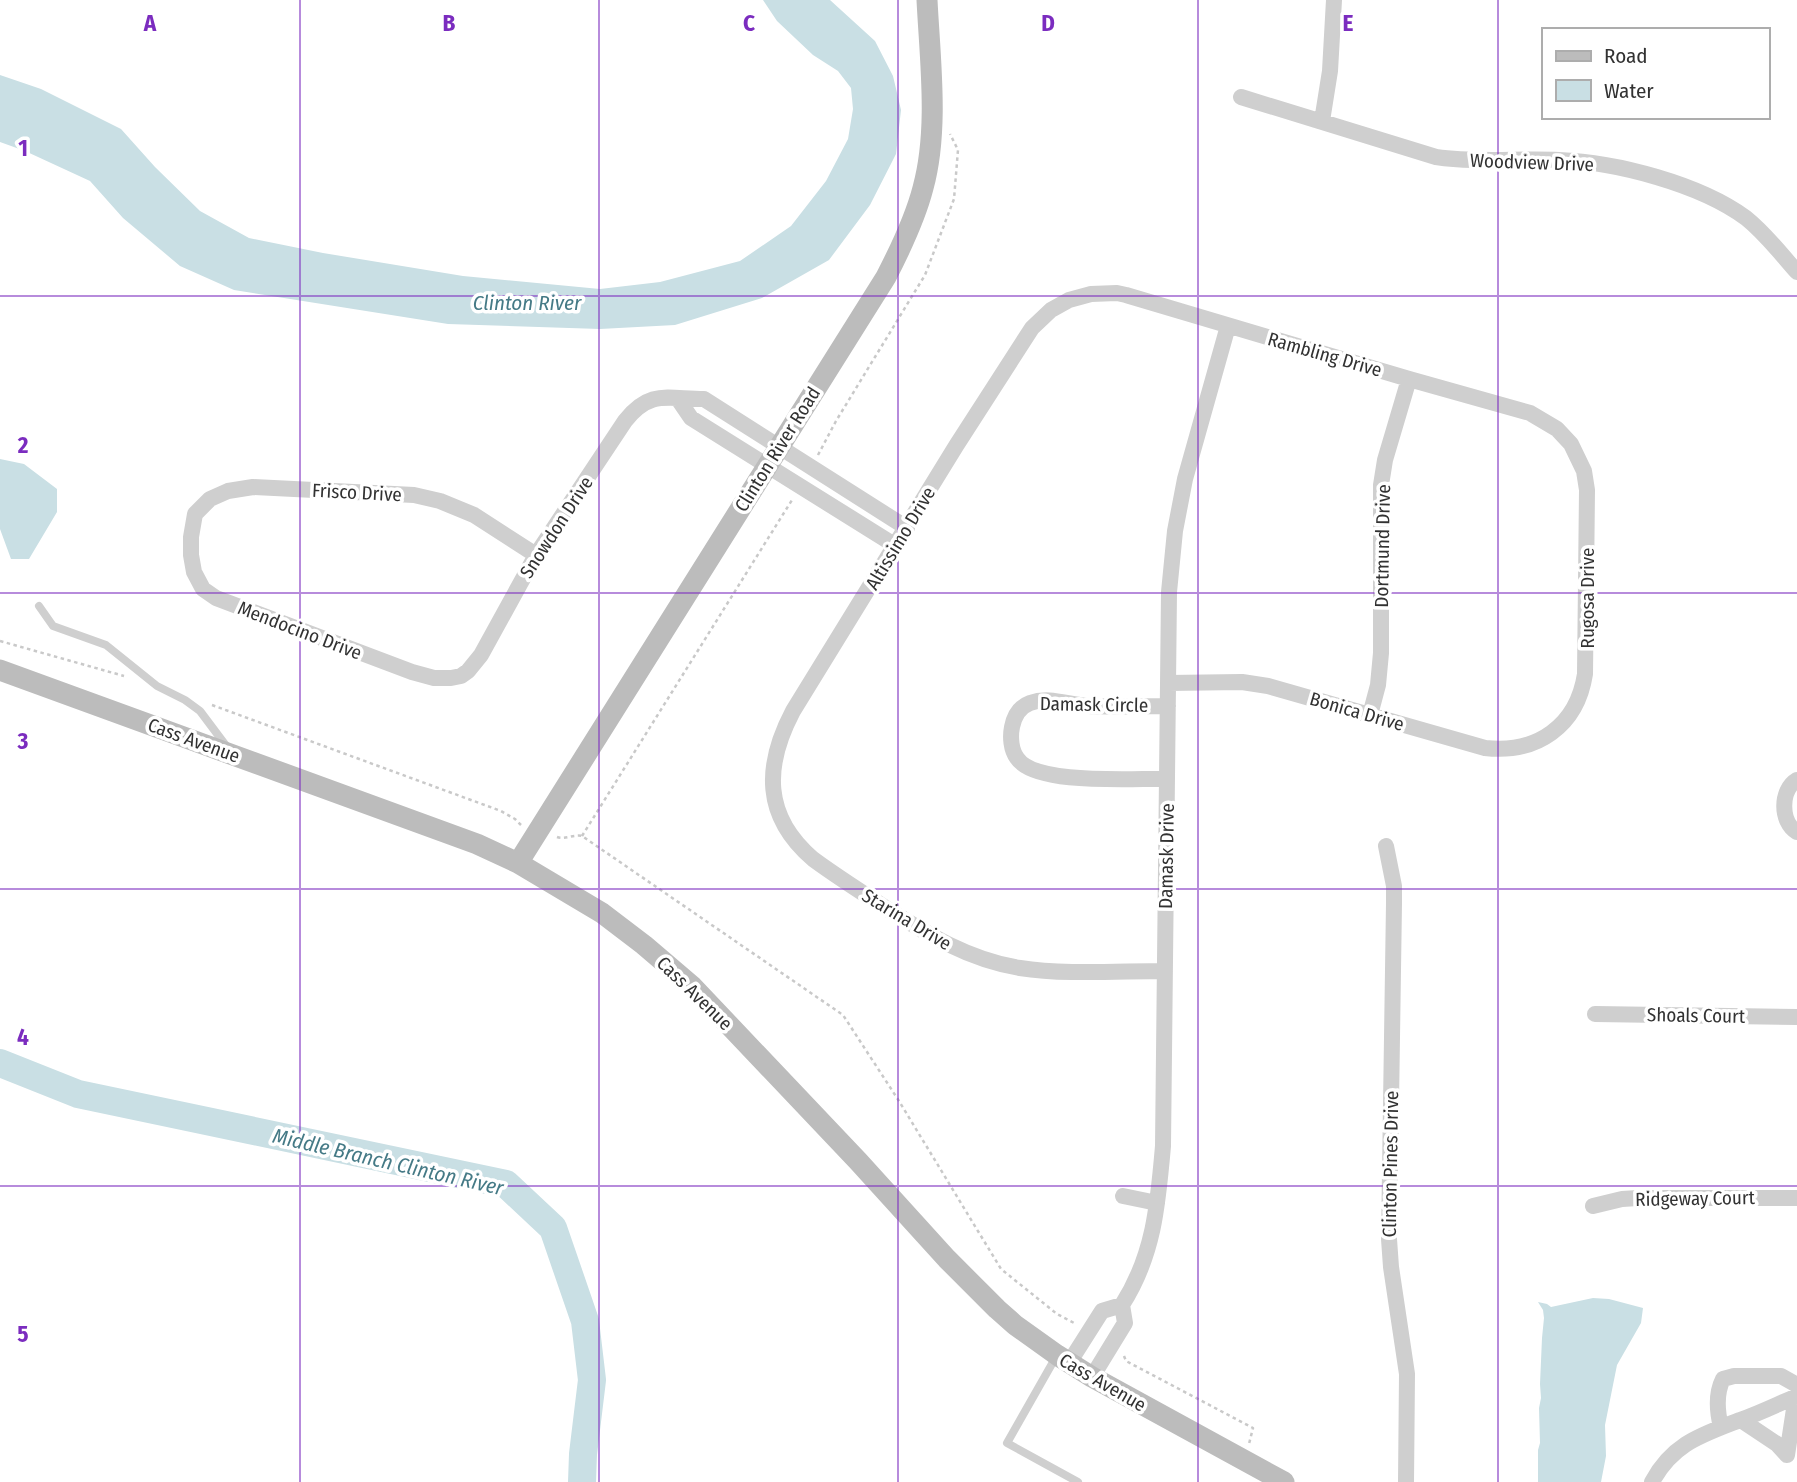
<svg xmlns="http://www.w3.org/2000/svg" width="1797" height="1482" font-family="'Fira Sans Condensed',sans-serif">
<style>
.water{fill:#c9dfe4}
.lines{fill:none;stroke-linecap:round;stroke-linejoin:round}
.river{stroke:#c9dfe4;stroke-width:28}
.path{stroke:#c9c9c9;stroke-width:2.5;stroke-dasharray:3.5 3.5;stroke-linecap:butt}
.lane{stroke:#cfcfcf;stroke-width:8}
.street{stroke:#cfcfcf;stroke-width:16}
.secondary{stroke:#bcbcbc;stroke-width:21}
.grid{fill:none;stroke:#7b2cbf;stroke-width:2;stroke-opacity:0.55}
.labels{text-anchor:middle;stroke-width:7;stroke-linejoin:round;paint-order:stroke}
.street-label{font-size:19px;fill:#323232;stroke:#fff}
.water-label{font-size:21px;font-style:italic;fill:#457a86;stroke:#fff}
.grid-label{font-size:23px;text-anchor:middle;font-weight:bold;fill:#7b2cbf;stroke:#fff;stroke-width:7;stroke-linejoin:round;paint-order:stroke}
</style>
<rect width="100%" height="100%" fill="#fff"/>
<path class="water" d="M 763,0 L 830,0 L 875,41 L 893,76 L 901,110 L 896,154 L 870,205 L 829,260 L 762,298 L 675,325 L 600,329 L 448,324 L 234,290 L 180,266 L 123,218 L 90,181 L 25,151 L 0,142 L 0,75 L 41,89 L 121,129 L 155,167 L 200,211 L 249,238 L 323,253 L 463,276 L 600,289 L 660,282 L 740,261 L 791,226 L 826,181 L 848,139 L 853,109 L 851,88 L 838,71 L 813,55 L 777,21 Z
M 0,459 L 24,464 L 57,489 L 57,512 L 29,559 L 11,559 L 0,529 Z
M 1593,1298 L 1609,1299 L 1643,1308 L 1641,1323 L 1617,1365 L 1605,1425 L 1606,1456 L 1601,1482 L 1538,1482 L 1538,1450 L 1540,1443 L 1539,1408 L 1541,1398 L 1540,1384 L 1542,1338 L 1544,1318 L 1543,1310 L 1538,1302 L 1547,1304 L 1551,1307 Z"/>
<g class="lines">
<path class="river" d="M 0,1063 L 78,1094 L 506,1184 L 553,1228 L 585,1321 L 592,1380 L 583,1454 L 582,1482"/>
<path class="path" d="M 818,455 L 836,421 L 925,275 L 954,199 L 958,150 L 950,134
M 0,641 L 124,676
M 212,705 L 501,811 L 515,819 L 521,825
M 582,836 L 792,500
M 557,837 C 565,840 574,834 582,836 L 843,1015 L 899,1101 L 1001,1269 L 1057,1314 L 1076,1324
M 1124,1356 L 1126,1361 L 1253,1428 L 1249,1444"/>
<path class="lane" d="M 39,606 L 53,626 L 106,645 L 157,686 L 185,700 L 200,711 L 227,747
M 1057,1355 L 1007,1443 L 1078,1482"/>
<path class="street" d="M 1241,97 L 1436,157 C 1477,163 1518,158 1559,160 C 1616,162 1700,184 1746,218 C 1766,234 1780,253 1797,272
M 1322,121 L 1330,71 L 1334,0
M 678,399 L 691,418 L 896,546
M 536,555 L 474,515 L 440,501 L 414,495 L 253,487 L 228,491 L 210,499 L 195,514 L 191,537 L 191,555 L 194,572 L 203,589 L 216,598 L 412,672 L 434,678 L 451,678 L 461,676 L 468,671 L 481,655 L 536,555 L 625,421 C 650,389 668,399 704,399 L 907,528
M 1370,715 L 1378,685 L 1381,653 L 1381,485 L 1385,460 L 1409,379
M 1167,779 C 1135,778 1035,786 1017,758 C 1011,750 1010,737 1012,727 C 1014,717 1019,707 1030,703 C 1050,696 1068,705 1088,706 C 1114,707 1141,706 1168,706
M 1797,780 C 1780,790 1780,822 1797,832
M 1386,846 L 1394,886 L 1394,903 L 1389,1239 L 1391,1267 L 1407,1374 L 1406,1482
M 1165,971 C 1119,971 1064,975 1020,968 C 969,960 927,934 884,907 C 860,891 836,876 813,859 C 763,816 764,766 793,711 L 956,446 L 1032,328 L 1051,310 L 1069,300 L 1091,294 L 1117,293 L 1126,295 L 1409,379 L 1530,413 L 1557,429 L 1571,444 L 1584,471 L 1587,490 L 1585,674 C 1577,726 1537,754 1485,748 L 1268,686 L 1242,682 L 1168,683
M 1595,1014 L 1797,1017
M 1123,1196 L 1157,1203
M 1593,1206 L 1622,1199 L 1638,1198 L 1797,1198
M 1069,1363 L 1102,1311 L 1122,1305
M 1092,1377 L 1125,1323 L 1122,1305 C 1154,1255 1158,1204 1163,1146 L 1169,592 L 1175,531 L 1185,479 L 1228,326
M 1741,1420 L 1777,1444 L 1787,1455 L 1796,1396
M 1721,1427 C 1717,1411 1716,1393 1723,1379 L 1734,1376 L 1781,1376 L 1797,1385
M 1652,1482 C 1673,1443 1702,1435 1740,1420 C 1760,1413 1778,1404 1797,1396"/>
<path class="secondary" d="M 0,670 L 477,844 L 518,863 L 602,913 L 644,945 L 692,986 L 858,1161 L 947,1259 L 997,1309 L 1015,1325 L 1057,1355 L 1092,1377 L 1284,1482
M 518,863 L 886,277 C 901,248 915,219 923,188 C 939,130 930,60 927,0"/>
</g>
<path class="grid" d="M 300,0 L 300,1482M 599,0 L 599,1482M 898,0 L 898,1482M 1198,0 L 1198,1482M 1498,0 L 1498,1482M 0,296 L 1797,296M 0,593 L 1797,593M 0,889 L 1797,889M 0,1186 L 1797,1186"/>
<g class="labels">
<g class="street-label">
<text transform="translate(1532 162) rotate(2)" y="7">Woodview Drive</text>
<text transform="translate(1325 354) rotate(16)" y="7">Rambling Drive</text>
<text transform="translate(777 449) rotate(-58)" y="7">Clinton River Road</text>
<text transform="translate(357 492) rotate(3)" y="7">Frisco Drive</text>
<text transform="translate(556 527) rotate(-57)" y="7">Snowdon Drive</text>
<text transform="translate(900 538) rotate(-59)" y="7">Altissimo Drive</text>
<text transform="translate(1382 546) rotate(-89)" y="7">Dortmund Drive</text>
<text transform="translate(1587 598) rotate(-90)" y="7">Rugosa Drive</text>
<text transform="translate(300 630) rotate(21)" y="7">Mendocino Drive</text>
<text transform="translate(1094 704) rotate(1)" y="7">Damask Circle</text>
<text transform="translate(1357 711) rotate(16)" y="7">Bonica Drive</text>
<text transform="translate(194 740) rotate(20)" y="7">Cass Avenue</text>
<text transform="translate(1166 856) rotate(-89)" y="7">Damask Drive</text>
<text transform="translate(907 919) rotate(31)" y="7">Starina Drive</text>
<text transform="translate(695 993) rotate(44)" y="7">Cass Avenue</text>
<text transform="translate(1696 1015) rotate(1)" y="7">Shoals Court</text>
<text transform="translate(1390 1164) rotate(-89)" y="7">Clinton Pines Drive</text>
<text transform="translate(1695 1198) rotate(-1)" y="7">Ridgeway Court</text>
<text transform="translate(1103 1382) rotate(30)" y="7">Cass Avenue</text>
</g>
<g class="water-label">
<text x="527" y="310">Clinton River</text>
<text transform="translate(388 1162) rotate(13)" y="7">Middle Branch Clinton River</text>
</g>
</g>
<g class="grid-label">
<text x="150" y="31">A</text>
<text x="449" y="31">B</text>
<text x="749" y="31">C</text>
<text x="1048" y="31">D</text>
<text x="1348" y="31">E</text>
<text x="23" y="156">1</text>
<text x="23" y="453">2</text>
<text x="23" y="749">3</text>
<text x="23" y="1045">4</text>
<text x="23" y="1342">5</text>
</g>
<rect x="1542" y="28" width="228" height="91" fill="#ffffff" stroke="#adadad" stroke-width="2"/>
<rect x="1556" y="51" width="35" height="10" fill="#bcbcbc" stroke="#adadad" stroke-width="2"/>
<text x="1604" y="63" font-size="21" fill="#323232">Road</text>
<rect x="1556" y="80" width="35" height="21" fill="#c9dfe4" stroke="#adadad" stroke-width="2"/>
<text x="1604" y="98" font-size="21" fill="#323232">Water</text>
</svg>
